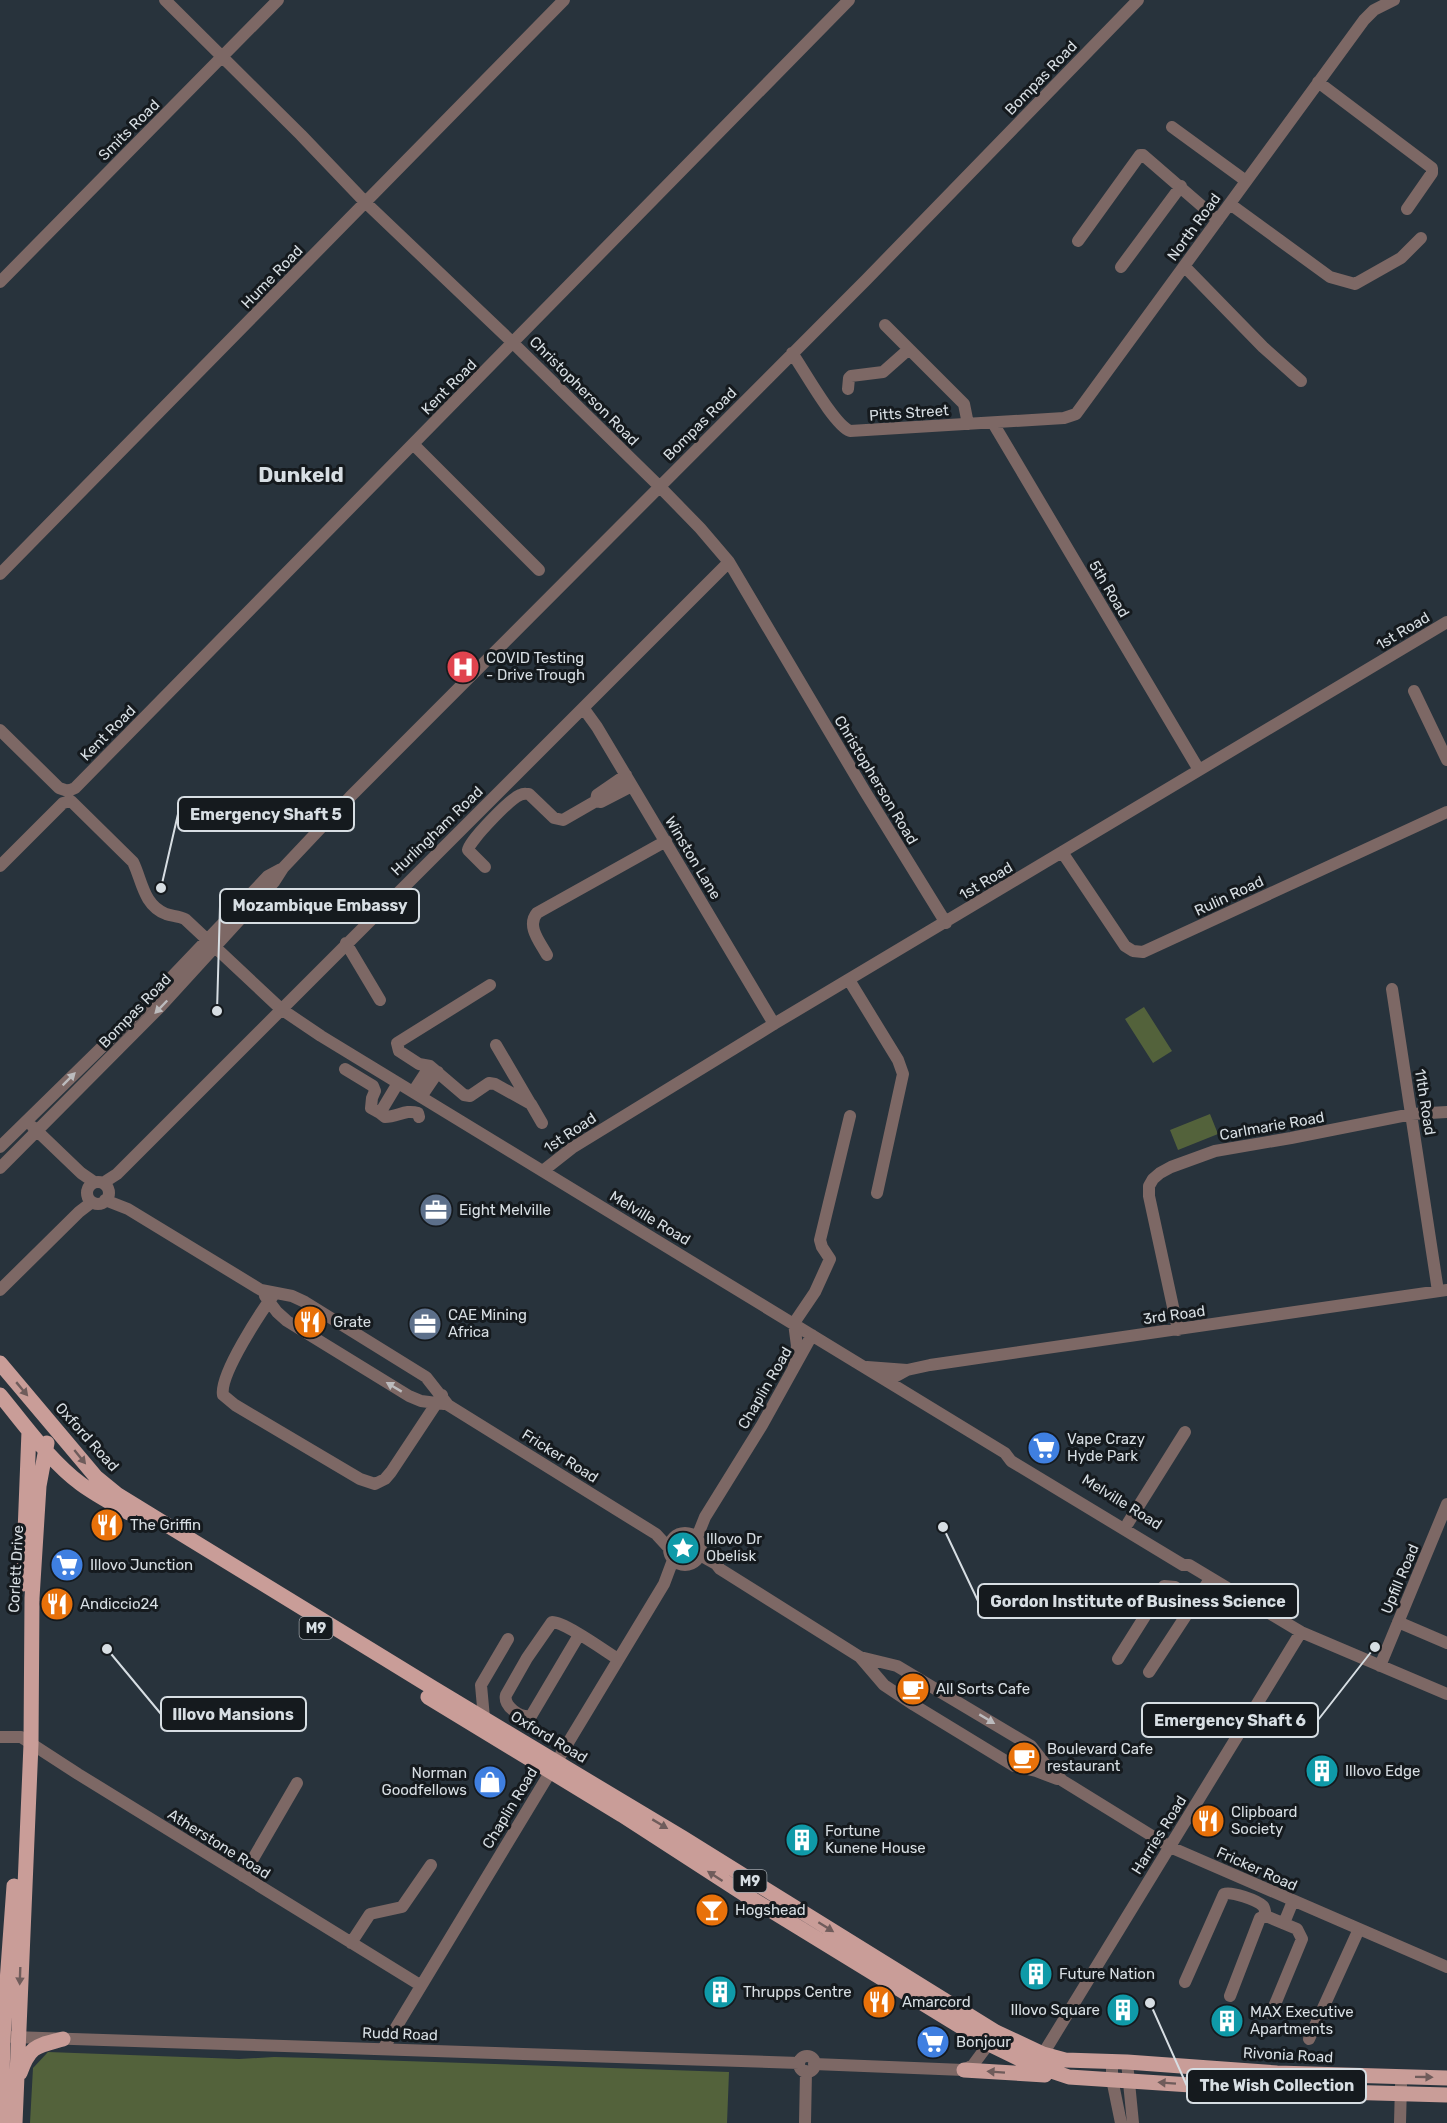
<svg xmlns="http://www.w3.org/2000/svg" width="1447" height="2123" font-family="Rubik,sans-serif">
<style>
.green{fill:#53623b}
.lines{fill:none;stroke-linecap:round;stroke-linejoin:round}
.minor{stroke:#7d6865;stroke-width:12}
.major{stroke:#c99d98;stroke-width:15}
.oneway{fill:#bcbbbd}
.oneway2{fill:#6f5c5b}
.labels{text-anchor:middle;stroke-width:6;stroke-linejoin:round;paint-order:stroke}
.shield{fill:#151a1e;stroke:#9da3a8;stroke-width:1.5}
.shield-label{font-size:14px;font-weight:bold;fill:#d7dee3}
.street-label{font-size:15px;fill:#d7dee3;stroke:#151a1e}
.poi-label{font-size:15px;fill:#d7dee3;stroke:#151a1e;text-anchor:start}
.district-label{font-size:21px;font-weight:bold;fill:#d7dee3;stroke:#151a1e}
.leader{fill:none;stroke:#d7dee3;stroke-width:2}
.callout-dot{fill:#d7dee3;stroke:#151a1e;stroke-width:2}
.callout{fill:#151a1e;stroke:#d7dee3;stroke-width:2}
.callout-label{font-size:16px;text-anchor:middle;font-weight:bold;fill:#d7dee3}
</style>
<rect width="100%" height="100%" fill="#28333c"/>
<path class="green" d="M 1144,1007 L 1172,1051 L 1153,1063 L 1125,1019 Z
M 1210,1114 L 1218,1134 L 1178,1150 L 1170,1130 Z
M 48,2052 L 239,2059 L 274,2057 L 314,2058 L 729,2072 L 727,2123 L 30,2123 L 33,2068 Z"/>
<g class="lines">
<path class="minor" d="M 165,0 L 301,135 L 365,202 L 513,343 L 659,486 L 700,528 L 729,562 L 864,790 L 946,923
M 1318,82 L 1432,168 L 1432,173 L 1407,209
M 1172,127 L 1246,181
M 1230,204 L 1330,277 L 1355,284 L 1401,258 L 1421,238
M 1078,241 L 1140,155 L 1143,155 L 1218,220
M 1184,266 L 1263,347 L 1301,381
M 1121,267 L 1181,186
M 0,282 L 278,0
M 885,325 L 964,404 L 968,424
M 792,353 C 804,370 834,425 850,431 L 1064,418 L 1076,414 L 1364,20 L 1374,10 L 1394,0
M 848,389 L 849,378 L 851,376 L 883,372 L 909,349
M 993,423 L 1199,770
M 413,444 L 539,570
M 0,574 L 564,0
M 1414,691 L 1447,760
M 584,709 L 597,727 L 774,1024
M 0,730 L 59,788 L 68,791 L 75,788 L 849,0
M 596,801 L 601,802 L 632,786
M 1062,852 L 1125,946 L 1133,951 L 1143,952 L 1447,812
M 0,866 L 63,803 L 71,801 L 133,862 C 142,880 143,905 166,914 C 172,916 179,916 185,919 L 281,1009 L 321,1036 L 1005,1453 L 1011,1461 L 1183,1565 L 1189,1565 L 1301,1632 L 1447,1694
M 485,867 L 468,850 C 469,841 510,799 520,795 C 524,793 525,794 529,794 L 554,818 L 563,820 L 596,801 L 597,795 L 626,775
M 346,943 L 380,1000
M 547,955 C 540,942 526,926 537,913 L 666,841
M 849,980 L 898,1060 L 903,1074 L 877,1193
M 490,985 L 397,1043 L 399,1051 L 419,1064 L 430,1066 L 464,1095 L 470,1096 L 489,1083 L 495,1084 L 531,1104 L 542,1123
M 1392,989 L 1438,1291
M 496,1045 L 530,1103
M 345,1069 L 373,1086 L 375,1091 L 372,1098 L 371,1108 L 380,1113 L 398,1083
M 413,1092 L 430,1066
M 421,1097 L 438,1072
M 380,1113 L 385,1117 C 398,1117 405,1109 418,1113 L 419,1117
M 33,1127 L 81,1173 L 94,1182
M 0,1147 L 147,1003 L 268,876 L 281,869
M 0,1168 L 161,1006 L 274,882 L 283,868 L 350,797 L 866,280 L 1138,0
M 544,1170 L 572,1148 L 774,1024 L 1447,622
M87 1193a11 11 0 1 1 22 0a11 11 0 1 1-22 0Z
M 103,1183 L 117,1174 L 729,562
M 105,1200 L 128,1209 L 261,1290 L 292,1296 L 305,1302 L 426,1377 L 448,1405 L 656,1534 L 668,1547
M 0,1290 L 79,1212 L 92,1202
M 275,1293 C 262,1310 219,1375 223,1395 L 235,1405 L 360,1479 L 375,1484 L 385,1479 L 391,1472 L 442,1395
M 265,1296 L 277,1312 L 287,1321 L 409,1396 L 421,1401 L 444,1404
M 1178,1330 L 1149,1196 L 1149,1186 L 1153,1179 L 1160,1173 L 1171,1167 L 1215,1151 L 1291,1138 L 1412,1114 L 1447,1112
M 794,1366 L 797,1346 L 794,1323 L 815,1292 L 830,1259 L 822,1247 L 820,1240 L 850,1116
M 867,1367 L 907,1370
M 887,1381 L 907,1370 L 930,1365 L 1447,1290
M 1128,1523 L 1185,1432
M669 1549a16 16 0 1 1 32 0a16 16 0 1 1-32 0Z
M 697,1537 L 705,1517 L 762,1425 L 812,1335
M 700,1555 L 716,1564 L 720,1569 L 860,1657 L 897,1666 L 1031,1746 L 1045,1764 L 1063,1781 L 1170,1847 L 1447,1967
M 1398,1622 L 1447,1643
M 579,1635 L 531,1716 C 520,1718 503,1706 506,1695 L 527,1658 L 552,1622 C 565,1622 605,1651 618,1659
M 860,1657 L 884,1685 L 914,1705 L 1014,1766 L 1036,1771 L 1057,1779
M 1118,1659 L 1164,1586 L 1175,1587 L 1196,1600
M 1380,1666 L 1447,1504
M 1149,1672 L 1210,1579
M 484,1718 L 481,1685 L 508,1639
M 0,1737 L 21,1737 L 78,1774 L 420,1985
M 243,1876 L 297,1783
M 1284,1923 L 1293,1901
M 351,1943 L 370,1914 L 402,1907 L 431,1865
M 1185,1982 L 1224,1894 C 1231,1891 1257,1900 1263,1906 C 1265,1908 1265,1913 1266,1916
M 1230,1996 L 1260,1918 L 1266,1916 L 1297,1929 L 1302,1939 L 1271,2014
M 12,2037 L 799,2063
M 1309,2039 L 1359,1929
M 383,2049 L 664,1584 L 673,1560
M 1043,2054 L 1301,1632
M799 2064a8 8 0 1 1 16 0a8 8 0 1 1-16 0Z
M 1112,2062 L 1112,2079 L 1121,2123
M 1127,2062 L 1133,2123
M 814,2064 L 964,2070 L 973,2065 L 993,2038
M 805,2123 L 806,2071
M 1400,2123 L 1401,2085"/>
<path class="major" d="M 0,1363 L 96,1477 L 118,1495 L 433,1688 L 683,1838 L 996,2032 L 1043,2054 L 1065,2060 L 1127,2062 L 1277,2073 L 1447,2078
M 0,1395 C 24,1424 50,1461 81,1484 C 96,1495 113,1504 129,1513
M 23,1584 L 29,1431
M 428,1697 L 622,1815 L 744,1894 L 989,2044 L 1030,2064 L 1069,2077 L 1267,2090 L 1447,2095
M 964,2070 L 1045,2075
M 20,2073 C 30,2045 37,2046 63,2039
M 1,2123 L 3,2037 L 14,1886
M 15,2123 L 31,1744 L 32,1598 L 39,1486 L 47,1443"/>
</g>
<defs><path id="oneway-solid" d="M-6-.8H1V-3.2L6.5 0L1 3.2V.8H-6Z" transform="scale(1.5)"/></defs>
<g class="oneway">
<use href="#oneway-solid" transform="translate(161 1007) rotate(134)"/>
<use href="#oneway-solid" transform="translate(69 1079) rotate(-45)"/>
<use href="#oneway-solid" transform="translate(394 1387) rotate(-149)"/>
<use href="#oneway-solid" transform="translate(987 1719) rotate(31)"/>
</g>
<g class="oneway2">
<use href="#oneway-solid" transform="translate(22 1389) rotate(50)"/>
<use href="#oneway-solid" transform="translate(80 1457) rotate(51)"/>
<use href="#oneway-solid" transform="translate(660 1824) rotate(31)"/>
<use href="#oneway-solid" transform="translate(715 1876) rotate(-147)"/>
<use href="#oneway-solid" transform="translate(826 1927) rotate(32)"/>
<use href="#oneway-solid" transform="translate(20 1976) rotate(92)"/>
<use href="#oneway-solid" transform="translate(996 2072) rotate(-176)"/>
<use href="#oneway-solid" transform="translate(1424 2077) rotate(1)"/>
<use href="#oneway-solid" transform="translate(1167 2083) rotate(-176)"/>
</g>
<defs>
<g id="hospital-disc" transform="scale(1.725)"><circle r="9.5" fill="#e0444e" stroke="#151a1e"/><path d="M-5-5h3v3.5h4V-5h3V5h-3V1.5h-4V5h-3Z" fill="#fff"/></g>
<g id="office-disc" transform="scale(1.725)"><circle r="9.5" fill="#5c6f8a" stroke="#151a1e"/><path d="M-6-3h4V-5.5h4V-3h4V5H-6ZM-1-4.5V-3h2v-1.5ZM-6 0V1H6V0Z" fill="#fff"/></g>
<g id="restaurant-disc" transform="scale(1.725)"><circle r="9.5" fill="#e8710a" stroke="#151a1e"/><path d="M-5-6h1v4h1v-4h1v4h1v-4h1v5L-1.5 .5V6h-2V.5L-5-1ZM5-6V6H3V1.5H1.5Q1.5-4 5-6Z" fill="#fff"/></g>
<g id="supermarket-disc" transform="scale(1.725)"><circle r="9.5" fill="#3f7fe0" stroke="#151a1e"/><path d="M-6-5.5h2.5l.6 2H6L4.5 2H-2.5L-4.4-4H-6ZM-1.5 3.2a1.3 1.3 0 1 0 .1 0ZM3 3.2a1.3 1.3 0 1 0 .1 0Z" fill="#fff"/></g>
<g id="sight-disc" transform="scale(1.725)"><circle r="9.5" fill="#0f9aa8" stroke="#151a1e"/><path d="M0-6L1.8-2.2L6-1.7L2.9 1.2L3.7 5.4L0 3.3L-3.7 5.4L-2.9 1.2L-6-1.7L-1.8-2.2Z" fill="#fff"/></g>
<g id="cafe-disc" transform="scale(1.725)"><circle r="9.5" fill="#e8710a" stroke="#151a1e"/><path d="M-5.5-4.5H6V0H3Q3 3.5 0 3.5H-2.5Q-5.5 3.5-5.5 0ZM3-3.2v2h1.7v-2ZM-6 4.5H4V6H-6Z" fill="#fff"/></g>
<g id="building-disc" transform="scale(1.725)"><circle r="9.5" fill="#0f9aa8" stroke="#151a1e"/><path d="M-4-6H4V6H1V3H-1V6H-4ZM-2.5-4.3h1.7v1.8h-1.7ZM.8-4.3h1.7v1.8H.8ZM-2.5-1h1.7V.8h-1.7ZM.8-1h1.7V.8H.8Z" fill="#fff"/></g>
<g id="shop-disc" transform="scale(1.725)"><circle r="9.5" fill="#3f7fe0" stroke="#151a1e"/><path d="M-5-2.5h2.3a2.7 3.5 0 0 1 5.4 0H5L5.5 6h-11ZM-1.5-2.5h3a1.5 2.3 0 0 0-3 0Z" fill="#fff"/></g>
<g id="bar-disc" transform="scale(1.725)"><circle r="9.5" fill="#e8710a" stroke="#151a1e"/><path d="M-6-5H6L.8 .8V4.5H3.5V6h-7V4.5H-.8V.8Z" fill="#fff"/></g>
</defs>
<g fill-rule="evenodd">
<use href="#hospital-disc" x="463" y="667"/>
<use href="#office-disc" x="436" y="1210"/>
<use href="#restaurant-disc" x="310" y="1322"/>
<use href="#office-disc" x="425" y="1324"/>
<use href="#supermarket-disc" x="1044" y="1448"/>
<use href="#restaurant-disc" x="107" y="1525"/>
<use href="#sight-disc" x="683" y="1548"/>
<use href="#supermarket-disc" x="67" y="1565"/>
<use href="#restaurant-disc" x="57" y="1604"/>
<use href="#cafe-disc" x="913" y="1689"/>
<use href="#cafe-disc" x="1024" y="1758"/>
<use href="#building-disc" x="1322" y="1771"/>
<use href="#shop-disc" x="490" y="1782"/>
<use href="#restaurant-disc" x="1208" y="1821"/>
<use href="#building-disc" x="802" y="1840"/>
<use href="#bar-disc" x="712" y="1910"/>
<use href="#building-disc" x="1036" y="1974"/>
<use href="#building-disc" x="720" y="1992"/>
<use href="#restaurant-disc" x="879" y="2002"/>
<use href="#building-disc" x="1123" y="2010"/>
<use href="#building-disc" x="1227" y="2021"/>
<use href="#supermarket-disc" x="933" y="2042"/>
</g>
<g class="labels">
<g class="shield">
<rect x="299.5" y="1617" width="33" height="22" rx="4.5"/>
<rect x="733.5" y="1870" width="33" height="22" rx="4.5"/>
</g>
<g class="shield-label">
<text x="316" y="1633">M9</text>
<text x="750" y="1886">M9</text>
</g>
<g class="street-label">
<text transform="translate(1041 78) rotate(-46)" y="5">Bompas Road</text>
<text transform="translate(129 130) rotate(-45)" y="5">Smits Road</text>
<text transform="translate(1194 227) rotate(-54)" y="5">North Road</text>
<text transform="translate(272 277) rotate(-46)" y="5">Hume Road</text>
<text transform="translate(449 387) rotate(-45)" y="5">Kent Road</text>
<text transform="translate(584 391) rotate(45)" y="5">Christopherson Road</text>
<text transform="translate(909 413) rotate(-4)" y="5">Pitts Street</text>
<text transform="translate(700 424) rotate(-45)" y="5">Bompas Road</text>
<text transform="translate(1109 589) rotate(59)" y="5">5th Road</text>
<text transform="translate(1403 631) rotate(-31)" y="5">1st Road</text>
<text transform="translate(108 733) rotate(-45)" y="5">Kent Road</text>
<text transform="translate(876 780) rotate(59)" y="5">Christopherson Road</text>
<text transform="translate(437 831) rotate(-44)" y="5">Hurlingham Road</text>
<text transform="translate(693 858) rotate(59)" y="5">Winston Lane</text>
<text transform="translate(986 881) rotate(-31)" y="5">1st Road</text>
<text transform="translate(1229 896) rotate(-25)" y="5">Rulin Road</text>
<text transform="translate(135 1011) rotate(-46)" y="5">Bompas Road</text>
<text transform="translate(1425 1102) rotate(81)" y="5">11th Road</text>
<text transform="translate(1272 1126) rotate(-10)" y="5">Carlmarie Road</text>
<text transform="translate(570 1133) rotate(-34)" y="5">1st Road</text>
<text transform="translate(650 1218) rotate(31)" y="5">Melville Road</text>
<text transform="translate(1174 1315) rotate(-8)" y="5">3rd Road</text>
<text transform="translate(765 1388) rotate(-60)" y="5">Chaplin Road</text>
<text transform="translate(87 1437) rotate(48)" y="5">Oxford Road</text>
<text transform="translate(560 1456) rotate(32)" y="5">Fricker Road</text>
<text transform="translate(1122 1502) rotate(32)" y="5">Melville Road</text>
<text transform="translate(16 1569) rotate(-87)" y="5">Corlett Drive</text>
<text transform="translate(1400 1579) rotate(-67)" y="5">Upfill Road</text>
<text transform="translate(549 1737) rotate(31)" y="5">Oxford Road</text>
<text transform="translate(510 1808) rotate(-59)" y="5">Chaplin Road</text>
<text transform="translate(1159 1835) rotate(-58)" y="5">Harries Road</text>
<text transform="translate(219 1844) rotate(32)" y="5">Atherstone Road</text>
<text transform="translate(1257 1869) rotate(24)" y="5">Fricker Road</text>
<text transform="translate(400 2034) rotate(2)" y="5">Rudd Road</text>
<text transform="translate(1288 2055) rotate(3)" y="5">Rivonia Road</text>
</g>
<g class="poi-label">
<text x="486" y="663">COVID Testing<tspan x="486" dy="17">- Drive Trough</tspan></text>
<text x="459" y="1215">Eight Melville</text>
<text x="448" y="1320">CAE Mining<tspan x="448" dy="17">Africa</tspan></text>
<text x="333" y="1327">Grate</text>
<text x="1067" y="1444">Vape Crazy<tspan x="1067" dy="17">Hyde Park</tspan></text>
<text x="130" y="1530">The Griffin</text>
<text x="706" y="1544">Illovo Dr<tspan x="706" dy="17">Obelisk</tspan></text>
<text x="90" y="1570">Illovo Junction</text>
<text x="80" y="1609">Andiccio24</text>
<text x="936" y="1694">All Sorts Cafe</text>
<text x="1047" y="1754">Boulevard Cafe<tspan x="1047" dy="17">restaurant</tspan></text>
<text x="1345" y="1776">Illovo Edge</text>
<text x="467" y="1778" text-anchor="end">Norman<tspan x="467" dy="17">Goodfellows</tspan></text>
<text x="1231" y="1817">Clipboard<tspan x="1231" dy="17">Society</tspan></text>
<text x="825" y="1836">Fortune<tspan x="825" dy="17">Kunene House</tspan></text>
<text x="735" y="1915">Hogshead</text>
<text x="1059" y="1979">Future Nation</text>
<text x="743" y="1997">Thrupps Centre</text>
<text x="902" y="2007">Amarcord</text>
<text x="1100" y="2015" text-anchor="end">Illovo Square</text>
<text x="1250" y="2017">MAX Executive<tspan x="1250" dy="17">Apartments</tspan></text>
<text x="956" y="2047">Bonjour</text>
</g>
<g class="district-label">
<text x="301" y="482">Dunkeld</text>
</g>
</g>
<path class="leader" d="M161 888L178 814M217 1011L220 906M943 1527L978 1601M107 1649L161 1714M1375 1647L1318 1720M1150 2003L1187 2086"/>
<g class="callout-dot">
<circle cx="161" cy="888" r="6"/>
<circle cx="217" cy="1011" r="6"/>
<circle cx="943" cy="1527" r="6"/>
<circle cx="107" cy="1649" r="6"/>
<circle cx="1375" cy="1647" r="6"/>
<circle cx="1150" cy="2003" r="6"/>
</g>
<g class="callout">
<rect x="178" y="797" width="176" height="34" rx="6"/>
<rect x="220" y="889" width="199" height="34" rx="6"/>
<rect x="978" y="1584" width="320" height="34" rx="6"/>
<rect x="161" y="1697" width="145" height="34" rx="6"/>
<rect x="1142" y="1703" width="176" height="34" rx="6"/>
<rect x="1187" y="2069" width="179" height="34" rx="6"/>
</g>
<g class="callout-label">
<text x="266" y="820">Emergency Shaft 5</text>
<text x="320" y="911">Mozambique Embassy</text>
<text x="1138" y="1607">Gordon Institute of Business Science</text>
<text x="233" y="1720">Illovo Mansions</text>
<text x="1230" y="1726">Emergency Shaft 6</text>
<text x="1277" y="2091">The Wish Collection</text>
</g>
</svg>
